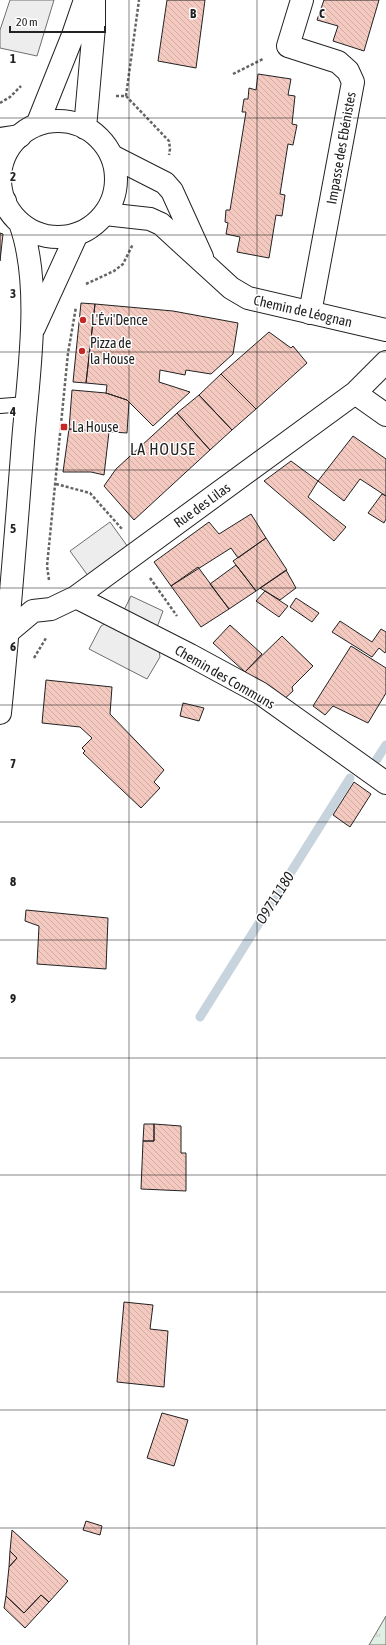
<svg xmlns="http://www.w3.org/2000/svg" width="386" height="1645" font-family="'Asap Condensed',sans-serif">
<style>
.grass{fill:url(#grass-tufts);stroke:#6f6f6f}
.parking{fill:#ededed;stroke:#6f6f6f}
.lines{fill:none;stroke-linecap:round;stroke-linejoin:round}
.stream{stroke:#c7d3dd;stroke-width:9}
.building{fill:url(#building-back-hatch);stroke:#222}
.lane-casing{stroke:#222;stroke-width:16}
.street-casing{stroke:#222;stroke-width:24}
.secondary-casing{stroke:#222;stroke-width:24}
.primary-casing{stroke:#222;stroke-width:24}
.path{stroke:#646464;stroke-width:2.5;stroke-dasharray:3 2;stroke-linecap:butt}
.lane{stroke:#fff;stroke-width:14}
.street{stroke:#fff;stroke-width:22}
.secondary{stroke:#fff;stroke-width:22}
.primary{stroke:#fff;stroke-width:22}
.grid{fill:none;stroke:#222;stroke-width:1;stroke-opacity:0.55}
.poi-dot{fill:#c62828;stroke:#fff;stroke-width:1.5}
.labels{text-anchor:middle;stroke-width:3;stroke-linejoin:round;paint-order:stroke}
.street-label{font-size:14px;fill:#222;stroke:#fff}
.poi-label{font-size:14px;fill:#222;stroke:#fff;text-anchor:start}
.water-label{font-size:15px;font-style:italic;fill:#222;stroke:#fff}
.quarter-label{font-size:16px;letter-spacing:1px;fill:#222;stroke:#fff}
.grid-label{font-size:13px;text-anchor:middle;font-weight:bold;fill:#222;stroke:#fff;stroke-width:3;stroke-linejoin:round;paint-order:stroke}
</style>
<defs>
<pattern id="grass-tufts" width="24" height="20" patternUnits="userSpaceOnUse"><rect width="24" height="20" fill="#e0efe3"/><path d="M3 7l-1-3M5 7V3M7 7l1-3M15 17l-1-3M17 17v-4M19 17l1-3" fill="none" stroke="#c0cdc2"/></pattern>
<pattern id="building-back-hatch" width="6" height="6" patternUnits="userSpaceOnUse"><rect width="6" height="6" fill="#f3c9c0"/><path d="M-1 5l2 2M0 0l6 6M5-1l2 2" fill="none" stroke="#d0aca5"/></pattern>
</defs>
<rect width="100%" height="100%" fill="#fff"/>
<path class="grass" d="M 386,1616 L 386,1645 L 369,1645 Z"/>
<path class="parking" d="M 10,0 L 54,0 L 37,56 L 0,48 L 0,30 Z
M 110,522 L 133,554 L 94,584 L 70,551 Z
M 131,596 L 163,611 L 156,630 L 160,657 L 147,679 L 89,649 L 101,626 L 122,614 Z"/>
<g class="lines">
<path class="stream" d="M 377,759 L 386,745
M 200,1017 L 350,778"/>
</g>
<path class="building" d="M 167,0 L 205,0 L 196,68 L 158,61 Z
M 324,0 L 379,0 L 364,51 L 333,41 L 338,26 L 317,20 Z
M 258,74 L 291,79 L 288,95 L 295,96 L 292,124 L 297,125 L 293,145 L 288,144 L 280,194 L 285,195 L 282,216 L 276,215 L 269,258 L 237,252 L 240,237 L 226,234 L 228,223 L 225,222 L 226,210 L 230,210 L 246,112 L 242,112 L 244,99 L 248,99 L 249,88 L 256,90 Z
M 0,233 L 3,234 L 0,261 Z
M 81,303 L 95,304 L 86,383 L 73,382 Z
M 95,304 L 173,311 L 238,323 L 233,354 L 211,374 L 186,370 L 185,375 L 160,370 L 159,382 L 190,392 L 153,426 L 127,400 L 106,393 L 107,385 L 86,383 Z
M 269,332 L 291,348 L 293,346 L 307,363 L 256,409 L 221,374 Z
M 221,374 L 256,409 L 232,430 L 199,395 Z
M 72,390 L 106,393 L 127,400 L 129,402 L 127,433 L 69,429 Z
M 199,395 L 232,430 L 210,450 L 177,413 Z
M 177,413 L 210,450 L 134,520 L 104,486 L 116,469 Z
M 69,429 L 109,432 L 104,475 L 91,472 L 63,472 Z
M 353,436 L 386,459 L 386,496 L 360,479 L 344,501 L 318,481 Z
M 291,461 L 318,481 L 308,497 L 346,527 L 334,541 L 264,481 Z
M 382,494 L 386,496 L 386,519 L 384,523 L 368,513 Z
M 251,514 L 266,538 L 238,558 L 231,548 L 171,586 L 154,562 L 209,522 L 219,534 Z
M 266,538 L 287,570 L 256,591 L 233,561 Z
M 236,565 L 256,591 L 229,609 L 210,584 Z
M 198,567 L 229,609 L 201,627 L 171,586 Z
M 286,570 L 296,588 L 280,600 L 260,588 Z
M 265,591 L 288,606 L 279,617 L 256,601 Z
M 296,598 L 319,613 L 312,622 L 290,607 Z
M 340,621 L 372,642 L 381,629 L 386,632 L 386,651 L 385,653 L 379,648 L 372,657 L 332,632 Z
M 230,625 L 262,654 L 245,672 L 213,643 Z
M 282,636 L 313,666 L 292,687 L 293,691 L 281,702 L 260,688 L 245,672 Z
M 351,646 L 386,668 L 386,693 L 368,723 L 333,706 L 325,715 L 313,706 Z
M 46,680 L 112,687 L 110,714 L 164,770 L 154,782 L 160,788 L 141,808 L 83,753 L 85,751 L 82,748 L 92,738 L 80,727 L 42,723 Z
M 183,703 L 204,708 L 199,721 L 180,716 Z
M 354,782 L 371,794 L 350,827 L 333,815 Z
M 26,910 L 108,918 L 106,969 L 37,964 L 39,926 L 25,921 Z
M 144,1124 L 154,1124 L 154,1141 L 143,1141 Z
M 154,1124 L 181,1126 L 181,1153 L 186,1153 L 186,1191 L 141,1189 L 143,1141 L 154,1141 Z
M 124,1302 L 153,1305 L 150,1329 L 168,1331 L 164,1387 L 117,1382 Z
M 162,1413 L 188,1420 L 174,1466 L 147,1458 Z
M 86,1521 L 102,1526 L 100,1535 L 83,1530 Z
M 12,1530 L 68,1581 L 49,1602 L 41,1595 L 24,1613 L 6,1596 L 9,1567 L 17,1558 L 10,1551 Z
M 10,1551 L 17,1558 L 9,1567 Z
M 41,1595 L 49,1602 L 25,1628 L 4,1608 L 6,1596 L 24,1613 Z"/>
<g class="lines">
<g class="lane-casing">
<path id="lane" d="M 0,406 L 26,404"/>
</g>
<g class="street-casing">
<path id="street" d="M 302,0 L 288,46 L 338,62 L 348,71 L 353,82 L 310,313
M 355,393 L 386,415
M 76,597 L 190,655 L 260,693 L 386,783
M 0,637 L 8,632 L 33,611 L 51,609 L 76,597 L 355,393 L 386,362"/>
</g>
<g class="secondary-casing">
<path id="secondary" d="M 0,139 L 20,136
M 112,156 L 165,183 L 172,191 L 202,257
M 0,199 L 5,201
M 105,214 L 150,219 L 161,224 L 231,288 L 248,298 L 386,330"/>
</g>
<g class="primary-casing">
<path id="primary" d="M0 179a58 58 0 1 1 116 0a58 58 0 1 1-116 0Z
M 37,125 L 73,35 L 85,0
M 85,128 L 94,27 L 94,0
M 34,328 L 77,234
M 0,713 C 9,623 16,533 23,442 C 28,376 43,286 20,223"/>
</g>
<path class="path" d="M 233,74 L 263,59
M 116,96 L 126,96 L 139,0
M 126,96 L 169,141 L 170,149 L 169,155
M 0,103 L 10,97 L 21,86
M 86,284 L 114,271 L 123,264 L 133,244
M 56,484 L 90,493 L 122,529
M 150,578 L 177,616
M 49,580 L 47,566 L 68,353 L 76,307
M 34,658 L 46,638"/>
<use href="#lane" class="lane"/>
<use href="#street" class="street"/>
<use href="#secondary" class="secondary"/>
<use href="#primary" class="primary"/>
</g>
<path class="grid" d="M 129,0 L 129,1645M 257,0 L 257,1645M 0,118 L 386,118M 0,235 L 386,235M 0,352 L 386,352M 0,470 L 386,470M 0,588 L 386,588M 0,705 L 386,705M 0,822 L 386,822M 0,940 L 386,940M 0,1058 L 386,1058M 0,1175 L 386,1175M 0,1292 L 386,1292M 0,1410 L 386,1410M 0,1528 L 386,1528"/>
<g class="poi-dot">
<circle cx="83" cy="320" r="4"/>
<circle cx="82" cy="351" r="4"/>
<rect x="60" y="423" width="8" height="8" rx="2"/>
</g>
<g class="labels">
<g class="street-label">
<text transform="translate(341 148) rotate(-80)" y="5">Impasse des Ebénistes</text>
<text transform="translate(303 311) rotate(13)" y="5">Chemin de Léognan</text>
<text transform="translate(202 505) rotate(-36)" y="5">Rue des Lilas</text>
<text transform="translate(225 677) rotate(30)" y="5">Chemin des Communs</text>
</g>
<g class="poi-label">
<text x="91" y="325">L'Évi'Dence</text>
<text x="90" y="348">Pizza de<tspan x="90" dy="16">la House</tspan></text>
<text x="72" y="432">La House</text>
</g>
<g class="water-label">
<text transform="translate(275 898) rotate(-58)" y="5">O9711180</text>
</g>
<g class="quarter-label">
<text x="163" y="455">LA HOUSE</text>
</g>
</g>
<g class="grid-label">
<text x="193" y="18">B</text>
<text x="322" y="18">C</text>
<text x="13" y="63">1</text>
<text x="13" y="181">2</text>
<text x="13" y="298">3</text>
<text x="13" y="416">4</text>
<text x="13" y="533">5</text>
<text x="13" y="651">6</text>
<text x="13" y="768">7</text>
<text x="13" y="886">8</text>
<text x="13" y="1003">9</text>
</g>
<path d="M10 26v6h95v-6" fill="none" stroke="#222222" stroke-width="2"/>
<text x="16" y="26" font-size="12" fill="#222222" stroke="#ffffff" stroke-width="3" paint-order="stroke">20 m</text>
</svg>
